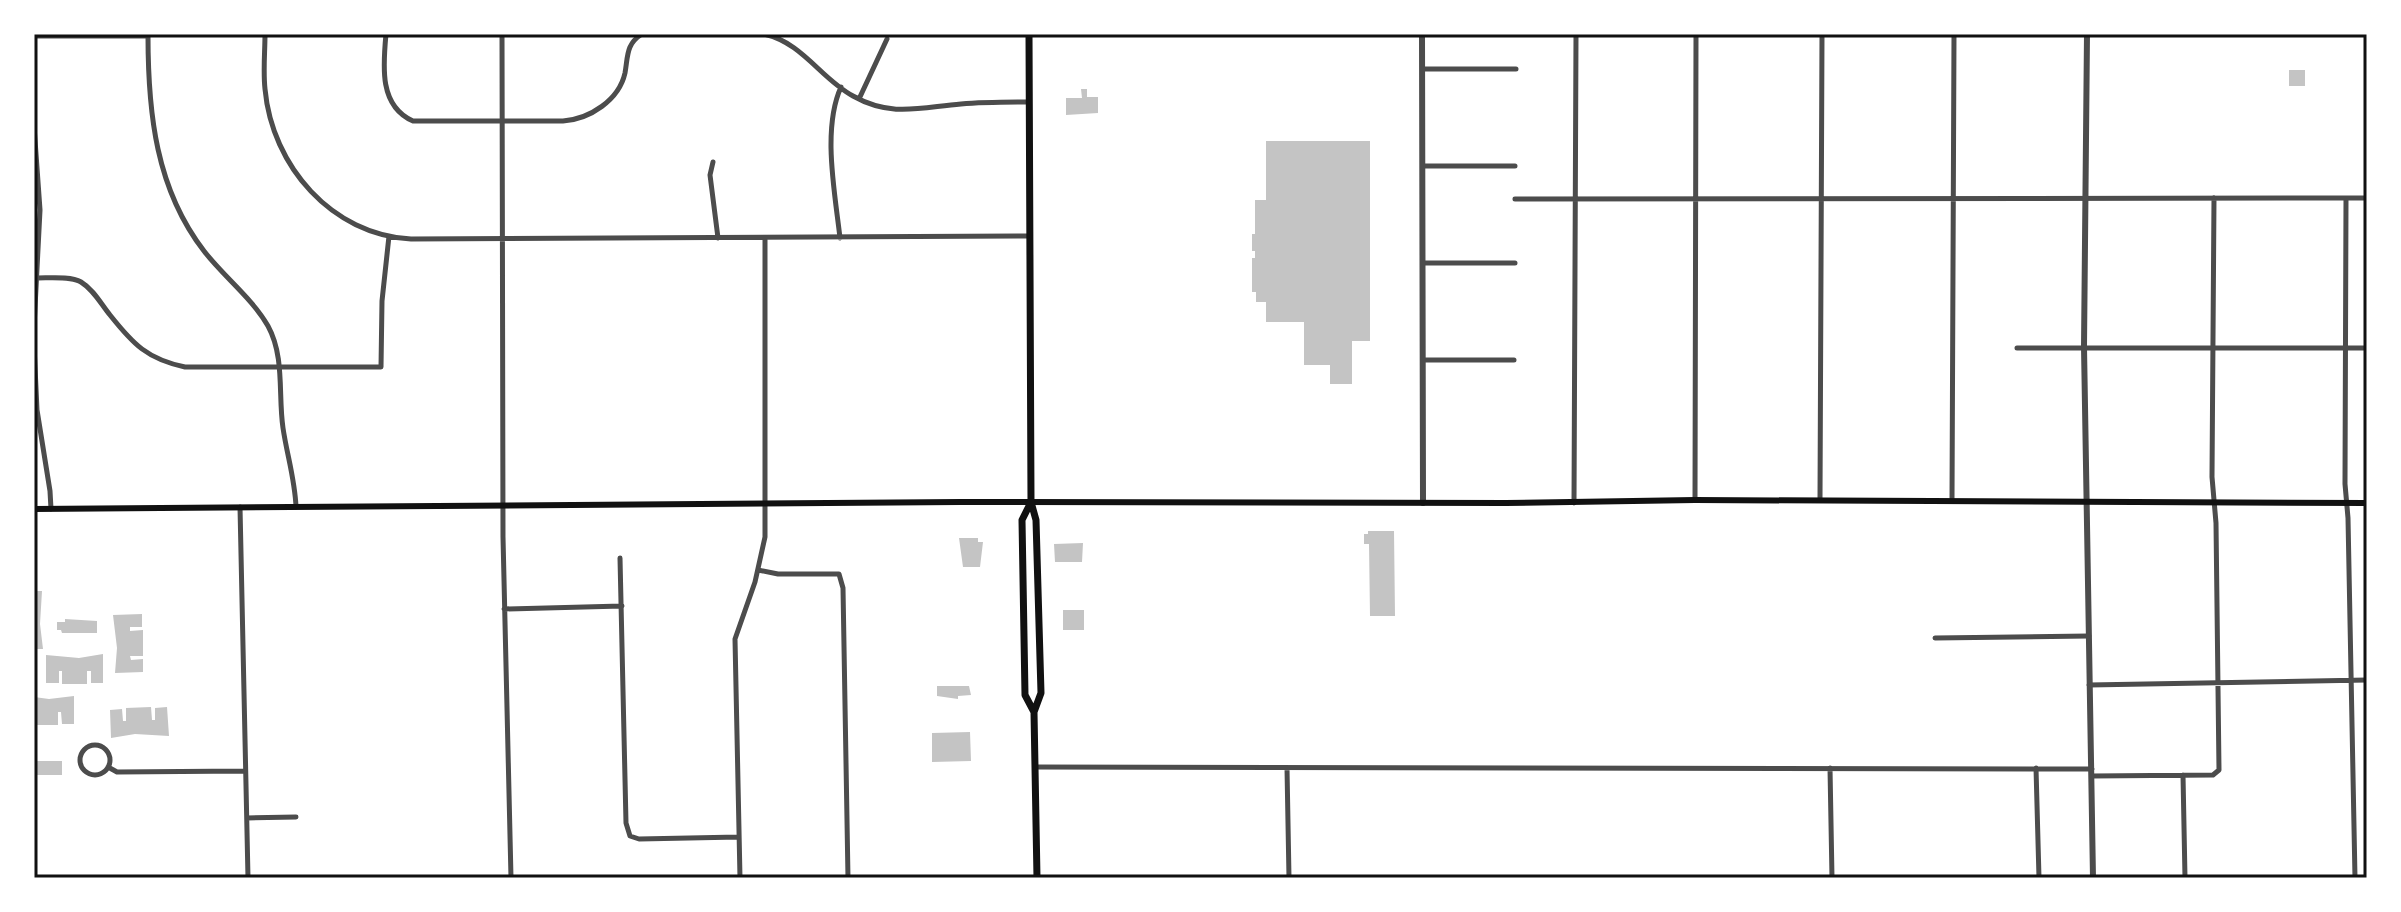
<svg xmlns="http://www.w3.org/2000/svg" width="2401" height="912" font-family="Manrope,sans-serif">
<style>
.building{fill:#c4c4c4}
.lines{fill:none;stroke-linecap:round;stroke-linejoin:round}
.minor{stroke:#4c4c4c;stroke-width:5}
.tertiary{stroke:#4c4c4c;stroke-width:6}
.secondary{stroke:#111;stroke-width:6}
.primary{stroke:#111;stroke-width:7}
.neatline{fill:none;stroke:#111;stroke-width:3}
</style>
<rect width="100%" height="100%" fill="#fff"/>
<path class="building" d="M 2289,70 L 2305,70 L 2305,86 L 2289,86 Z
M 1081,89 L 1087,89 L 1087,97 L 1098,97 L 1098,113 L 1066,115 L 1066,98 L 1082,98 Z
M 1266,141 L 1370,141 L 1370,341 L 1352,341 L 1352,384 L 1330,384 L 1330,365 L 1304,365 L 1304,322 L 1266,322 L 1266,302 L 1256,302 L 1256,292 L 1252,292 L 1252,258 L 1255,258 L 1255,251 L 1252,251 L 1252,234 L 1255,234 L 1255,200 L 1266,200 Z
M 1368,531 L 1394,531 L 1395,616 L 1370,616 L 1369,544 L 1364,544 L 1364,534 L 1368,534 Z
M 959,538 L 978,538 L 978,542 L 983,542 L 980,567 L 963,567 Z
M 1083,543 L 1082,562 L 1055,562 L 1054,544 Z
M 34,591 L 42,591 L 40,624 L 43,649 L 34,649 Z
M 1063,610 L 1084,610 L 1084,630 L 1063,630 Z
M 142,614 L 142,627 L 130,627 L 130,631 L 143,630 L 143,656 L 130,656 L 131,660 L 143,659 L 143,672 L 115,673 L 117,648 L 113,615 Z
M 65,619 L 97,621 L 97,633 L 62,633 L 61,630 L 57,630 L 57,622 L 65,622 Z
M 103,654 L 103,683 L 91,683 L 91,671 L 87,671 L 87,684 L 62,684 L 62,671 L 59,671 L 59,683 L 46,683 L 46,655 L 79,658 Z
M 937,686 L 969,686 L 971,695 L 958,696 L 958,699 L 937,696 Z
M 74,696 L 74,724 L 62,724 L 61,712 L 58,712 L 58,725 L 34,725 L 34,697 L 49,699 Z
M 151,707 L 152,720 L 155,720 L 155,708 L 167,707 L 169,736 L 135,734 L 111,738 L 110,710 L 122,709 L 123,721 L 126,721 L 126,708 Z
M 970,732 L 971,761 L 932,762 L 932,733 Z
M 34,761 L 62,761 L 62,775 L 34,775 Z"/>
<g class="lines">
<path class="minor" d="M 265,34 C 265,52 263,71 265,89 C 272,166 332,235 411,239 L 1030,236
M 386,34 C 383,66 379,106 413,121 L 563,121 C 590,119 619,100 625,73 C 628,56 626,44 642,34
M 502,34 L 503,537 L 511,878
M 764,34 C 803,43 820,78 853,96 C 892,118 922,107 961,104 C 984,102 1006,102 1029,102
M 34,36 L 148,36 C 148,113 156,189 204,251 C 224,277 252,298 268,326 C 285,357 278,395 283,428 C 287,455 295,480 296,507
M 1423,69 L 1516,69
M 859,99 L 887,39
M 34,126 L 40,210 L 34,327
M 713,162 L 710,175 L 718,238
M 1423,166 L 1515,166
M 2346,198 L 2345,484 L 2348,518 L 2355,878
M 1515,199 L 2367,198
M 840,238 C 835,193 822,129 841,87
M 1423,263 L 1515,263
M 38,278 C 50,278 71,276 81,282 C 94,290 101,304 110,315 C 133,344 147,359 185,367 L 381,367 L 382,301 L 389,236
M 34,345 L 37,410 L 50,491 L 51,509
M 2017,348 L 2367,348
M 1423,360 L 1514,360
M 1695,500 L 1696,34
M 1820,500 L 1822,34
M 1952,500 L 1954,34
M 1574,503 L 1576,34
M 240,507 L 248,878
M 620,558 L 626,823 L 630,836 L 639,839 L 739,837
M 758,570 L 778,574 L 839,574 L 843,588 L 848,878
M 504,609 L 622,606
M 1935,638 L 2089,636
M 2089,685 L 2367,680
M80 760a15 15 0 1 1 30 0a15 15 0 1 1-30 0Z
M 108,767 L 117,772 L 245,771
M 1035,767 L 2092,769
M 1287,768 L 1289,878
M 1830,768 L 1832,878
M 2036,768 L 2039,878
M 2183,775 L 2185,878
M 2092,776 L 2213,775 L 2219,770 L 2216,523 L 2212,477 L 2214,198
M 247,818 L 296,817
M 740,878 L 735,639 L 755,582 L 765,537 L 765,238"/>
<path class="tertiary" d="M 1422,34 L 1423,503
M 2087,34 L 2084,347 L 2093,878"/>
<path class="secondary" d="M 34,509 L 960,502 L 1506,503 L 1695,500 L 2367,503"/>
<path class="primary" d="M 1029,34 L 1031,502 L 1036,520 L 1041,693 L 1034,712 L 1037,878
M 1031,502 L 1022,520 L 1025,695 L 1034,712"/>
</g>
<rect width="2401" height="912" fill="none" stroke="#ffffff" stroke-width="72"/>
<rect x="36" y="36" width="2329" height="840" class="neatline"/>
</svg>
